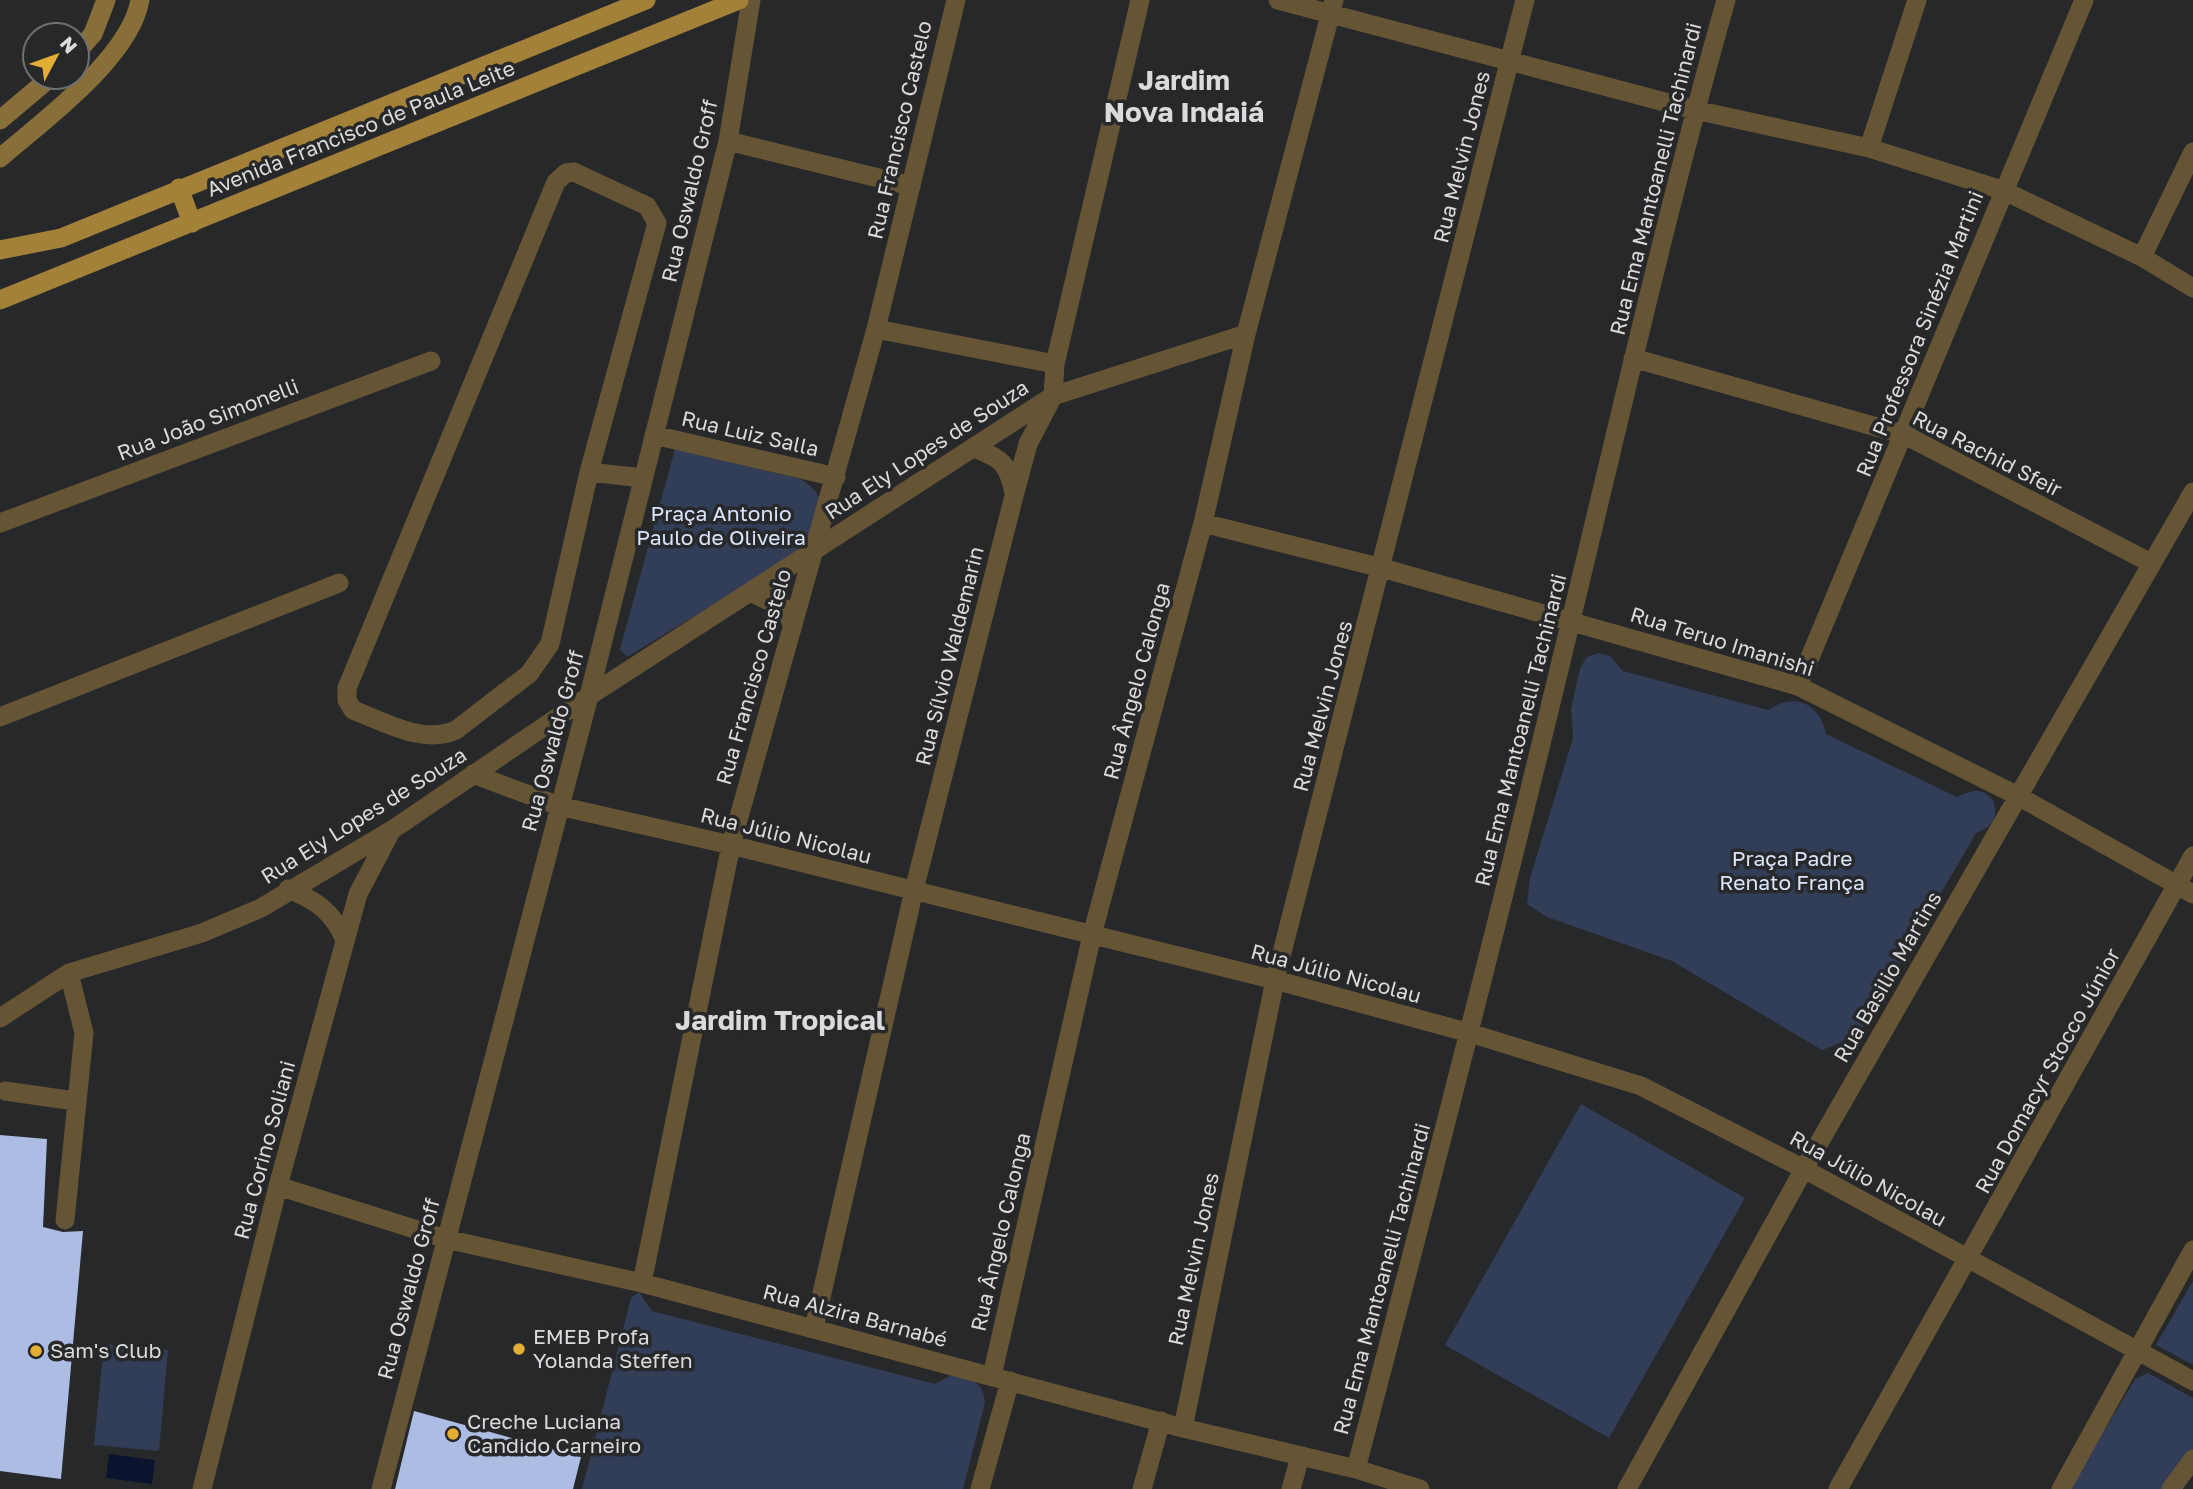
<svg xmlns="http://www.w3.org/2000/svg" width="2193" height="1489" font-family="'Golos Text',sans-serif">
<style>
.green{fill:#323d57}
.water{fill:#0a142f}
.building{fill:#acbce2}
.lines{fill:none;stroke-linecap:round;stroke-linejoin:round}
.minor{stroke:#665535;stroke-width:19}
.secondary{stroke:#886e38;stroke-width:19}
.primary{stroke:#a38139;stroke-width:19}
.poi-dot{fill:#e3ae34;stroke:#27282a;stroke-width:2.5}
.labels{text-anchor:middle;stroke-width:7;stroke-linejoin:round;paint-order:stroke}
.street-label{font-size:21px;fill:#dadbdd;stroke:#27282a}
.park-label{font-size:21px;fill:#dae5fc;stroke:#27282a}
.poi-label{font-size:21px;fill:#dadbdd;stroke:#27282a;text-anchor:start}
.district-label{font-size:28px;font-weight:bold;fill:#dadbdd;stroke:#27282a}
</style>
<rect width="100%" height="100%" fill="#27282a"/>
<path class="green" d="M 675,449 L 801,479 L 814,489 L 820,499 L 807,548 L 627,657 L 620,649 Z
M 1598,653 L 1610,656 L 1623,671 L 1768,710 C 1794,692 1820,703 1826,734 L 1957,797 C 1972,790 1981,787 1993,800 C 1999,818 1992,827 1976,833 L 1858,1036 L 1822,1050 L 1672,961 L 1547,917 L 1527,904 L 1530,878 L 1573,738 L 1571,709 L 1580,668 L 1587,657 Z
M 1581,1104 L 1745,1198 L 1609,1438 L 1445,1345 Z
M 2193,1281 L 2193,1365 L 2156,1345 Z
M 639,1292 L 652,1311 L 935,1384 L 956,1373 C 972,1379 984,1383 985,1403 L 963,1489 L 582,1489 L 631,1298 Z
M 104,1344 L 168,1350 L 159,1451 L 94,1445 Z
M 2148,1373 L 2193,1398 L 2193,1450 L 2164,1489 L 2070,1489 L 2135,1379 Z"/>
<path class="water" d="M 109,1454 L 155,1460 L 152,1484 L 106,1478 Z"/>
<path class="building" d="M 0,1135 L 47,1139 L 43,1227 L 63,1232 L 83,1231 L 61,1479 L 0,1471 Z
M 414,1411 L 581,1457 L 573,1489 L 395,1489 Z"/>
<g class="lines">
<path class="minor" d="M 1278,0 L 1695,110 L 1869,148 L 2002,190 L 2142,257 L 2193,288
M 728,141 L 911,186
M 1869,148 L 1917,0
M 574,172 L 647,206 L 657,223 L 589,472 L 550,644 L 529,674 L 456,730 C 423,745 385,722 353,710 L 347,700 L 347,688 L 556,182 L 566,173 Z
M 2142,257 L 2193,152
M 876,329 L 1055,364
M 1633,358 L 1905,435 L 2151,563
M 654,435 L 836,477
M 974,448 C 1002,459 1008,463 1014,493
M 589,472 L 643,478
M 0,523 L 431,361
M 1203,523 L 1382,568 L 1798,686 L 2018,796 L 2193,894
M 752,593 L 786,609 L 792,625
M 1798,686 L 2084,0
M 0,717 L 339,583
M 473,774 L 559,806 L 731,845 L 1275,980 L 1470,1033 L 1641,1086 L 1804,1169 L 2193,1381
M 288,889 C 316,900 333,912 345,940
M 0,1018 L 69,973 L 202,933 L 261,908 L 392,830 L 589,696 L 1053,396 L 1246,334
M 5,1091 L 75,1101
M 278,1186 L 446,1239 L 642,1283 L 1183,1428 L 1356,1469 L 1420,1489
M 65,1220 L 84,1033 L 69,973
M 642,1283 L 731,845 L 876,329 L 956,0
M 814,1328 L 914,890 L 1014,496 L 1028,444 L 1053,396 L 1055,364 L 1140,0
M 992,1376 L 1092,935 L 1203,523 L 1246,334 L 1334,0
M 1183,1428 L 1275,980 L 1525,0
M 1356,1469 C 1430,1187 1503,904 1571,620 C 1621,413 1668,205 1726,0
M 202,1489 L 278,1186 L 358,894 L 391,831
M 381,1489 L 589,696 L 728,141 L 751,0
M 980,1489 L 1010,1381
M 1142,1489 L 1161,1421
M 1291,1489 L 1300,1457
M 1627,1489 L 1804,1169 L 2193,492
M 1838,1489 L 2193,856
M 2061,1489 L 2193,1250
M 2171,1489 L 2193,1459"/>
<path class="secondary" d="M 77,52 L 93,34 L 106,0
M 0,120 L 51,77
M 0,158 C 43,121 130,58 140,0"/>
<path class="primary" d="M 179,188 L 192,223
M 0,250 L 61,238 L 646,0
M 0,300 L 739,0"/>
</g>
<g class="poi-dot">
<circle cx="519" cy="1349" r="7"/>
<circle cx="36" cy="1351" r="7"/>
<circle cx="453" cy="1434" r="7"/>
</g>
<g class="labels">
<g class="street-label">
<text transform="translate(361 129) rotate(-22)" y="7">Avenida Francisco de Paula Leite</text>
<text transform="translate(900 130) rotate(-77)" y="7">Rua Francisco Castelo</text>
<text transform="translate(1462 157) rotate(-76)" y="7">Rua Melvin Jones</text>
<text transform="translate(1656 179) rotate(-76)" y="7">Rua Ema Mantoanelli Tachinardi</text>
<text transform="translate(690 191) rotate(-77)" y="7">Rua Oswaldo Groff</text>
<text transform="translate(1920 334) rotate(-68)" y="7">Rua Professora Sinézia Martini</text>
<text transform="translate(208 420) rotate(-21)" y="7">Rua João Simonelli</text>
<text transform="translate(750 434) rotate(13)" y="7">Rua Luiz Salla</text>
<text transform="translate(927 450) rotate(-33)" y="7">Rua Ely Lopes de Souza</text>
<text transform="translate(1987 454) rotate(27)" y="7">Rua Rachid Sfeir</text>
<text transform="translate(1722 642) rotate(17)" y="7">Rua Teruo Imanishi</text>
<text transform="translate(950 656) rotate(-76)" y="7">Rua Sílvio Waldemarin</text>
<text transform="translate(754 677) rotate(-74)" y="7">Rua Francisco Castelo</text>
<text transform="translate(1137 681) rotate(-75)" y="7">Rua Ângelo Calonga</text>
<text transform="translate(1323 706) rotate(-75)" y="7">Rua Melvin Jones</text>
<text transform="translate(1521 730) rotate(-76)" y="7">Rua Ema Mantoanelli Tachinardi</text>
<text transform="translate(553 741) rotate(-75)" y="7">Rua Oswaldo Groff</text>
<text transform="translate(364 816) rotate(-32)" y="7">Rua Ely Lopes de Souza</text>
<text transform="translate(786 836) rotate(14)" y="7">Rua Júlio Nicolau</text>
<text transform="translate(1336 974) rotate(15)" y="7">Rua Júlio Nicolau</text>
<text transform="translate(1888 977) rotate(-60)" y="7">Rua Basilio Martins</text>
<text transform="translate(2048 1071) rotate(-61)" y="7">Rua Domacyr Stocco Júnior</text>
<text transform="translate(265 1150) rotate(-75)" y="7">Rua Corino Soliani</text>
<text transform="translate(1868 1179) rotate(29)" y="7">Rua Júlio Nicolau</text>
<text transform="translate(1001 1232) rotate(-77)" y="7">Rua Ângelo Calonga</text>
<text transform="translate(1194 1259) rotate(-78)" y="7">Rua Melvin Jones</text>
<text transform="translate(1382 1279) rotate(-75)" y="7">Rua Ema Mantoanelli Tachinardi</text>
<text transform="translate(409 1289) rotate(-75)" y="7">Rua Oswaldo Groff</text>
<text transform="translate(855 1316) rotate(15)" y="7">Rua Alzira Barnabé</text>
</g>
<g class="park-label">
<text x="721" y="521">Praça Antonio<tspan x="721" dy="24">Paulo de Oliveira</tspan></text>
<text x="1792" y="866">Praça Padre<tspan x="1792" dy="24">Renato França</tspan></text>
</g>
<g class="poi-label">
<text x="533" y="1344">EMEB Profª<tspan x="533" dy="24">Yolanda Steffen</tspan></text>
<text x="50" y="1358">Sam's Club</text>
<text x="467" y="1429">Creche Luciana<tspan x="467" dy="24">Candido Carneiro</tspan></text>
</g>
<g class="district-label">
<text x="1184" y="90">Jardim<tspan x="1184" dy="32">Nova Indaiá</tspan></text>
<text x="780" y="1030">Jardim Tropical</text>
</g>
</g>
<g transform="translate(56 56) rotate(49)"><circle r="33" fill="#27282a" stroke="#6f7072" stroke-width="2"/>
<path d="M0-5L12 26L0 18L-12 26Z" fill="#e3ae34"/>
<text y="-10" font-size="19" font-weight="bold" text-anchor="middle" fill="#dadbdd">N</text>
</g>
</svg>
